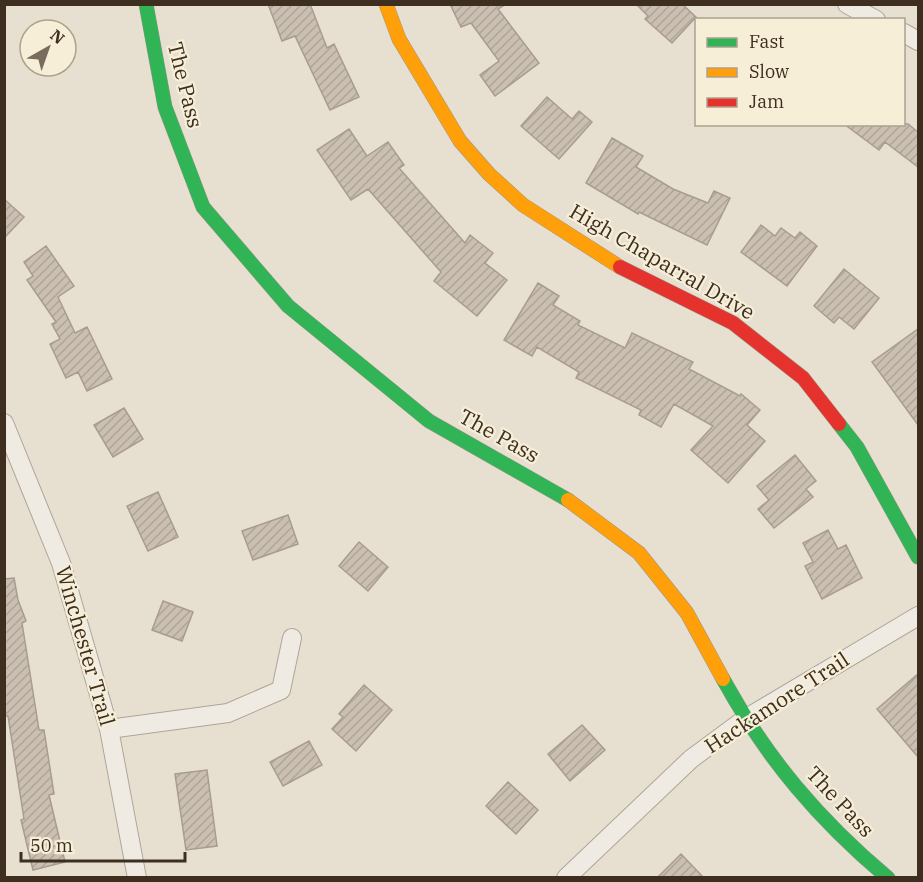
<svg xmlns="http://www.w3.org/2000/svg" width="923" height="882" font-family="'IBM Plex Serif',serif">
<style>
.building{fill:url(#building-hatch);stroke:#a89c90;stroke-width:1.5}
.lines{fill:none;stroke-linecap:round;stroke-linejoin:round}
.street-casing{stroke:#ada599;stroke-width:20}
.fast-casing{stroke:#9c958a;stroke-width:15}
.slow-casing{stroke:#9c958a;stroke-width:15}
.jam-casing{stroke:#9c958a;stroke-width:15}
.street{stroke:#efebe3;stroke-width:18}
.fast{stroke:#30b455;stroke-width:14}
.slow{stroke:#ff9f0a;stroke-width:14}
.jam{stroke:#e5322d;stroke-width:14}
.labels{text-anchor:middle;stroke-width:4.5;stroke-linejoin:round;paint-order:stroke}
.street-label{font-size:21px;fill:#3d2e20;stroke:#f7eed8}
</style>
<defs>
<pattern id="building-hatch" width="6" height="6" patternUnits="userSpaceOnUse" patternTransform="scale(1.5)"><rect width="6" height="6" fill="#cbbfb2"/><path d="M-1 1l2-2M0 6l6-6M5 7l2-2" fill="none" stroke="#afa499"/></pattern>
</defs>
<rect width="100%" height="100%" fill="#e7e0d1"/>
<path class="building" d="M 268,4 L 310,4 L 327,48 L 334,44 L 359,97 L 330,110 L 295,36 L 282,41 Z
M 450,4 L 506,4 L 498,9 L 539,63 L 495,96 L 480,75 L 499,61 L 471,23 L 461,27 Z
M 636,4 L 682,4 L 696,17 L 672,43 L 645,19 L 648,16 Z
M 547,97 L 572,119 L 579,111 L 592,122 L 559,159 L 521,126 Z
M 844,124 L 908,124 L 918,132 L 918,167 L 885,142 L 879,150 Z
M 349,129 L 367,156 L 388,142 L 404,165 L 399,168 L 465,243 L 470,235 L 493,253 L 485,263 L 507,280 L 477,316 L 434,281 L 441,272 L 368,189 L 351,200 L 317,150 Z
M 612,138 L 643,156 L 636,167 L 673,189 L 708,203 L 714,191 L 730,198 L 707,245 L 639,212 L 638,214 L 586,183 Z
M 4,199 L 24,217 L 4,238 Z
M 761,225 L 775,236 L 781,228 L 795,238 L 800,232 L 817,246 L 787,286 L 741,252 Z
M 46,246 L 74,286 L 58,297 L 75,333 L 87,327 L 112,379 L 87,391 L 78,372 L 66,378 L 50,344 L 60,339 L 52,324 L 56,322 L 27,280 L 33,276 L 24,262 Z
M 844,269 L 879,298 L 854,329 L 839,317 L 834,323 L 814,306 Z
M 538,283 L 559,296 L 553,305 L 580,321 L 578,325 L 625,348 L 632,333 L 693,362 L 689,369 L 740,396 L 741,394 L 760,410 L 747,425 L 765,441 L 728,483 L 691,450 L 713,426 L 674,404 L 661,427 L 639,415 L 641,410 L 576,378 L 579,372 L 537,347 L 532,356 L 504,340 Z
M 918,329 L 918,425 L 872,362 Z
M 124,408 L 143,439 L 113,457 L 94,425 Z
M 795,455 L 816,481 L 806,489 L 813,497 L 774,528 L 758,509 L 769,500 L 757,486 Z
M 158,492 L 178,537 L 148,551 L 127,506 Z
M 288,515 L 298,544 L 253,560 L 242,531 Z
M 828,530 L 838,549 L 846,545 L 862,578 L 822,599 L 805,566 L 813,562 L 803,543 Z
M 359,542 L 388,567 L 368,591 L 339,566 Z
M 14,578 L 18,600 L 26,621 L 22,623 L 39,730 L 44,730 L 54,794 L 49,795 L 65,862 L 33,870 L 21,820 L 24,819 L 8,716 L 4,716 L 4,579 Z
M 163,601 L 193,612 L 182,641 L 152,630 Z
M 918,674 L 918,757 L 877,709 Z
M 364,685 L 392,710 L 356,751 L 332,729 L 343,717 L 339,714 Z
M 582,725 L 605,750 L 570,781 L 548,754 Z
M 309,741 L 322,765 L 283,786 L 270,762 Z
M 207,770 L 217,846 L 186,850 L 175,774 Z
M 508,782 L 538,810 L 516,834 L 486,806 Z
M 681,854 L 704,878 L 657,878 Z"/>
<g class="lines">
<g class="street-casing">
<path id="street" d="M 847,4 L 876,20
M 904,33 L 918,41
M 4,423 L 61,563 L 109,729 L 137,878
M 109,729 L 228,713 L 281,690 L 292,638
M 566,878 L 691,759 L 745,719 L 918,616"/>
</g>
<g class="fast-casing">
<path id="fast" d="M 146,4 L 165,107 L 203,207 L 288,306 L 429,421 L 568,500
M 839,424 L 857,447 L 918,557
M 723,679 C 767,759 819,820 888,878"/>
</g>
<g class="slow-casing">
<path id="slow" d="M 386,4 L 399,39 L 460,141 L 489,174 L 523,205 L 620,267
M 568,500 L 639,553 L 687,613 L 723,679"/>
</g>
<g class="jam-casing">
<path id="jam" d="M 620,267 L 733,323 L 803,378 L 839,424"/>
</g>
<use href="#street" class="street"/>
<use href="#fast" class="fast"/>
<use href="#slow" class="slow"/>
<use href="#jam" class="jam"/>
</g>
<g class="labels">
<g class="street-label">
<text transform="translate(185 85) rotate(76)" y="7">The Pass</text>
<text transform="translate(662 262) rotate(30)" y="7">High Chaparral Drive</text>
<text transform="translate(499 436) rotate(29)" y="7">The Pass</text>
<text transform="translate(85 646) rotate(74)" y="7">Winchester Trail</text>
<text transform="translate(777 703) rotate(-33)" y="7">Hackamore Trail</text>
<text transform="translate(840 802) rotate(47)" y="7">The Pass</text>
</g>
</g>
<rect width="923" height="882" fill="none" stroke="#3d2e20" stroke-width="12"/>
<rect x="695" y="18" width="210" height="108" fill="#f7eed8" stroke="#ada18e" stroke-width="1.5"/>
<rect x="707" y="38" width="30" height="9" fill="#30b455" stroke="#ada18e" stroke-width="1.5"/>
<text x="749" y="48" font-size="18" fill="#3d2e20">Fast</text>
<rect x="707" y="68" width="30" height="9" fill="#ff9f0a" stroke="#ada18e" stroke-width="1.5"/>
<text x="749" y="78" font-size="18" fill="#3d2e20">Slow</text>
<rect x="707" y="98" width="30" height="9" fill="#e5322d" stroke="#ada18e" stroke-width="1.5"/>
<text x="749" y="108" font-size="18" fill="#3d2e20">Jam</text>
<g transform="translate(48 48) rotate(40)"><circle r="28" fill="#f7eed8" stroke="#ada18e" stroke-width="1.5"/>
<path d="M0-4.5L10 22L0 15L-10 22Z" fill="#786c5e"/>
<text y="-9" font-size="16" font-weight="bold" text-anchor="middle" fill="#3d2e20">N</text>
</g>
<path d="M21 852v9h164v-9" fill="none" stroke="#3d2e20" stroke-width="3"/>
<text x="30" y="852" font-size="18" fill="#3d2e20" stroke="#f7eed8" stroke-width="4.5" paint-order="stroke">50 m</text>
</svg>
